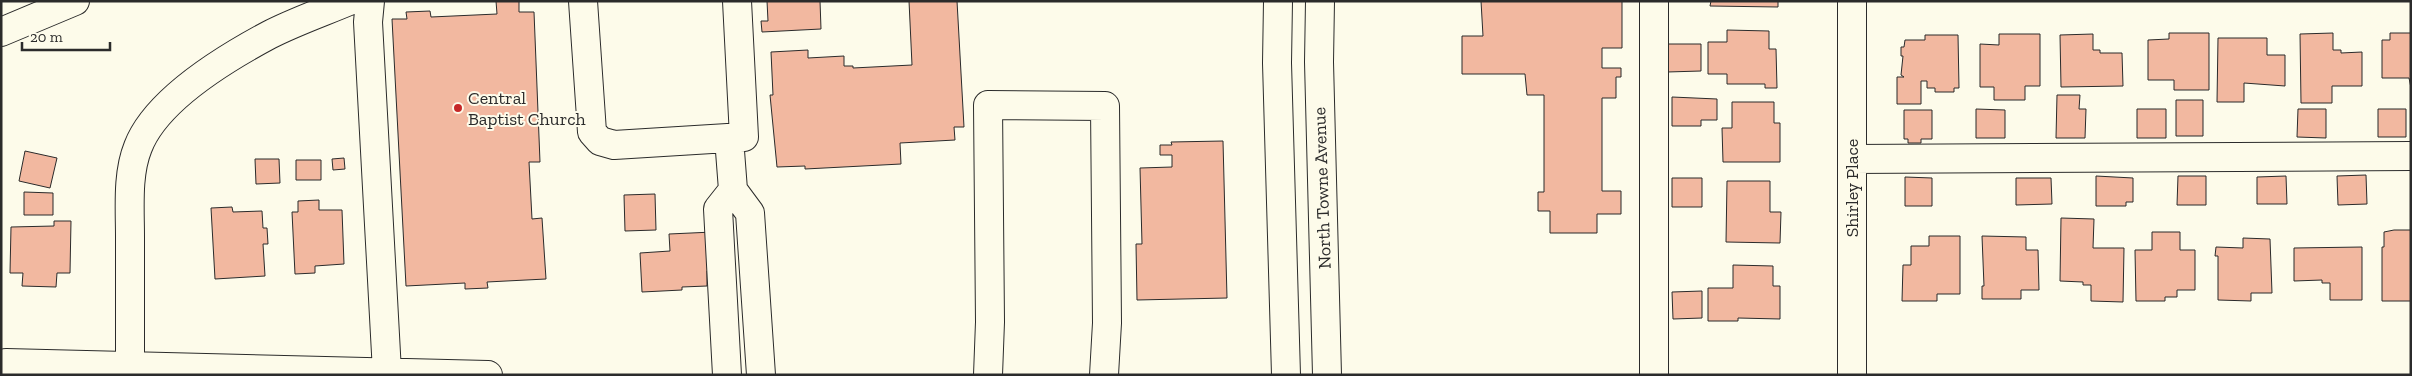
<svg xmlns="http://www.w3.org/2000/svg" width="2412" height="376" font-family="'Zilla Slab',serif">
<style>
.building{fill:#f2b8a0;stroke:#2b2b2b}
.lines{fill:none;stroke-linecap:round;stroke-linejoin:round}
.minor-casing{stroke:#2b2b2b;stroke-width:30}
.major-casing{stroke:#2b2b2b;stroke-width:30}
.highway-casing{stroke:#2b2b2b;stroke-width:30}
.minor{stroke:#fdfbea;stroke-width:28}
.major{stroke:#fdfbea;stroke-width:28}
.highway{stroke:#fdfbea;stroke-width:28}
.poi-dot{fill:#c62828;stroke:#fdfbea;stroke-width:2}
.labels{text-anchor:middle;stroke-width:4;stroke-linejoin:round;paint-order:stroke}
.poi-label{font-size:18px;fill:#2b2b2b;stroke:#fdfbea;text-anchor:start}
.street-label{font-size:18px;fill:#2b2b2b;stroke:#fdfbea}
</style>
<rect width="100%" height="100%" fill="#fdfbea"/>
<path class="building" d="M 496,1 L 519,1 L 519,12 L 534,12 L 540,162 L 529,162 L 532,219 L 542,218 L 546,279 L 487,282 L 488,288 L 465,289 L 465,283 L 406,286 L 392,19 L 407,19 L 406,12 L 430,11 L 431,17 L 497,14 Z
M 767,1 L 820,1 L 821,29 L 762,32 L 761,21 L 768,21 Z
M 909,1 L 957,1 L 964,127 L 954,127 L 955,140 L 900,143 L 901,164 L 805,169 L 805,166 L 777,167 L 770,95 L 773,95 L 771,52 L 808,50 L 808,58 L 844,56 L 844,66 L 853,66 L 853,68 L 912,65 Z
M 1481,1 L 1622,1 L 1622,48 L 1602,48 L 1602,68 L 1621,68 L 1621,77 L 1616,77 L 1616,98 L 1602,98 L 1602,191 L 1621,191 L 1621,214 L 1597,214 L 1597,233 L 1550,233 L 1550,211 L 1538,211 L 1538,192 L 1544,192 L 1544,95 L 1527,95 L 1525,74 L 1462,74 L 1462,36 L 1483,36 Z
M 1711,1 L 1778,1 L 1778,7 L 1710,6 Z
M 1727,30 L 1769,31 L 1769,49 L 1776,49 L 1777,88 L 1765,88 L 1765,84 L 1727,84 L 1727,74 L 1708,74 L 1708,42 L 1727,42 Z
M 2169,33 L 2209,33 L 2209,90 L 2174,90 L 2174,80 L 2148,80 L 2148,40 L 2169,39 Z
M 2333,33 L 2333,50 L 2341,50 L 2341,53 L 2362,52 L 2362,86 L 2332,86 L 2332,103 L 2301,103 L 2300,34 Z
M 2390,33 L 2411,33 L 2411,88 L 2409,78 L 2382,78 L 2382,40 L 2390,40 Z
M 1999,34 L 2040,34 L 2040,86 L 2025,86 L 2025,100 L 1994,100 L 1994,87 L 1980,87 L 1980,44 L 1999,45 Z
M 2093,34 L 2093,50 L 2100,50 L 2100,53 L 2122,53 L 2123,86 L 2061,87 L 2060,35 Z
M 1925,35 L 1958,35 L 1959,88 L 1954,88 L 1954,92 L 1935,92 L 1935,88 L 1927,88 L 1927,81 L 1921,81 L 1921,104 L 1897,104 L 1897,77 L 1904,77 L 1901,75 L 1903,56 L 1901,56 L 1901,47 L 1904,47 L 1905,40 L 1925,40 Z
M 2218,38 L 2267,38 L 2267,55 L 2285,55 L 2285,86 L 2244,83 L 2244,102 L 2217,102 Z
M 1667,44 L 1701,44 L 1701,71 L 1667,72 Z
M 2057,95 L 2080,95 L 2079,109 L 2086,109 L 2085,138 L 2056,138 Z
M 1672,97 L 1717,99 L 1717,120 L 1701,120 L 1701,126 L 1672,126 Z
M 2176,100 L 2203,100 L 2203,136 L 2176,136 Z
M 1732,102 L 1774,102 L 1774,123 L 1780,123 L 1780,162 L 1723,162 L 1722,128 L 1732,128 Z
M 1976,109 L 2005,110 L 2005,138 L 1976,138 Z
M 2137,109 L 2166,109 L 2166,138 L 2137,138 Z
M 2298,109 L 2326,109 L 2326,138 L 2297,137 Z
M 2378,109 L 2406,109 L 2406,137 L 2378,137 Z
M 1904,110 L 1932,110 L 1932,139 L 1921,139 L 1921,143 L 1908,143 L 1908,139 L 1904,139 Z
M 1223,141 L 1227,298 L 1137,300 L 1136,244 L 1142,244 L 1140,168 L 1172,167 L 1172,155 L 1160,155 L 1160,145 L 1172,145 L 1171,142 Z
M 25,151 L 57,158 L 50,188 L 19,181 Z
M 344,158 L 345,169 L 333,170 L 332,159 Z
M 255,159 L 279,159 L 280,183 L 256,184 Z
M 296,160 L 321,160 L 321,180 L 296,180 Z
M 2366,175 L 2367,204 L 2338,205 L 2337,176 Z
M 2096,176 L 2133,178 L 2133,202 L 2126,202 L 2126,206 L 2096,206 Z
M 2178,176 L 2206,176 L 2206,205 L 2177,205 Z
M 2286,176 L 2287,204 L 2257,204 L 2257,177 Z
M 1905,177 L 1932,178 L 1932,206 L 1905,206 Z
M 1672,178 L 1702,178 L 1702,207 L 1672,207 Z
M 2016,178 L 2051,178 L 2052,204 L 2016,205 Z
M 1727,181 L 1770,181 L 1770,212 L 1781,212 L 1780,243 L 1726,242 Z
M 24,192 L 53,193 L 53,215 L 24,215 Z
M 655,194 L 656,230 L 625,231 L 624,195 Z
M 319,200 L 319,210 L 342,210 L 344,264 L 315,266 L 315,273 L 295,274 L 292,212 L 298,212 L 298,201 Z
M 232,207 L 233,212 L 262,211 L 263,228 L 267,228 L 268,244 L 263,244 L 265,276 L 215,279 L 211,208 Z
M 2061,218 L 2094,219 L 2093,248 L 2124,248 L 2123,302 L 2091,301 L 2091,285 L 2083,285 L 2083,282 L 2060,281 Z
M 54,221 L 71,221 L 70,273 L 57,273 L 56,287 L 22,286 L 23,273 L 10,273 L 11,227 L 54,226 Z
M 2394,230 L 2411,230 L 2411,301 L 2382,301 L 2382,247 L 2384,247 L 2384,232 Z
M 713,232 L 715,271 L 707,271 L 707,286 L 682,287 L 682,290 L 642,292 L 640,253 L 670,251 L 669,234 Z
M 2152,232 L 2180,232 L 2180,250 L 2195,250 L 2195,290 L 2177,290 L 2177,297 L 2165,297 L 2165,301 L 2136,301 L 2135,250 L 2152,250 Z
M 1929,236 L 1960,236 L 1960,294 L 1937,294 L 1937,301 L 1902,301 L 1903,265 L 1911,265 L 1911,246 L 1929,246 Z
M 1982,236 L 2026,237 L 2026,250 L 2038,250 L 2039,290 L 2021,290 L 2021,299 L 1982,299 L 1982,286 L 1984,286 Z
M 2243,238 L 2270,239 L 2272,293 L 2251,293 L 2251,301 L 2218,300 L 2218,256 L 2215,256 L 2216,247 L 2243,248 Z
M 2362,247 L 2362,300 L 2330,300 L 2330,283 L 2322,283 L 2322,280 L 2294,281 L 2294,248 Z
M 1733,265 L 1773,266 L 1773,286 L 1780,286 L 1780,319 L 1738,318 L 1738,321 L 1708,321 L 1708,288 L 1733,288 Z
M 1702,291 L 1702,318 L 1673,319 L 1672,292 Z"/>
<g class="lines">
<g class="minor-casing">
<path id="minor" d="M 370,1 L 368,22 L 387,372
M 583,1 L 592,132 L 600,141 L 614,145 L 744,137 L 737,1
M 1654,1 L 1654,375
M 1852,1 L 1852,375
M 729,138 L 733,190 L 750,213 L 761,375
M 1852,159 L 2411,156
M 1,366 L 6,363 L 488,375
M 130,366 C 130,323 130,280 130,237 C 130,208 127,174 138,147 C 156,100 226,58 269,35 C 294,22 323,12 349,1
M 727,375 L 718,209 L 733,190
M 988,375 L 990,322 L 988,105 L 1105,106 L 1107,323 L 1104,375"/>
</g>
<g class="major-casing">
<path id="major" d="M 1278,1 L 1277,63 L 1286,375
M 1320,1 L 1319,62 L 1327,375"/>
</g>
<g class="highway-casing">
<path id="highway" d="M 1,32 L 75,1"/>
</g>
<use href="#minor" class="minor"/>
<use href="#major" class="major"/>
<use href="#highway" class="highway"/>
</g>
<circle class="poi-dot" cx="458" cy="108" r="5"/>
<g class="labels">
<g class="poi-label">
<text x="468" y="104">Central<tspan x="468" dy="21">Baptist Church</tspan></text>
</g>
<g class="street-label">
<text transform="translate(1322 188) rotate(-92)" y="6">North Towne Avenue</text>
<text transform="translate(1852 188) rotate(-90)" y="6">Shirley Place</text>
</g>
</g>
<rect width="2412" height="376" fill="none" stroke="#2b2b2b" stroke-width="5"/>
<path d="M22 42v8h88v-8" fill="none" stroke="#2b2b2b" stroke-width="2.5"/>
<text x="30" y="42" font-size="15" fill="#2b2b2b" stroke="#fdfbea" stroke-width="4" paint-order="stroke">20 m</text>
</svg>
